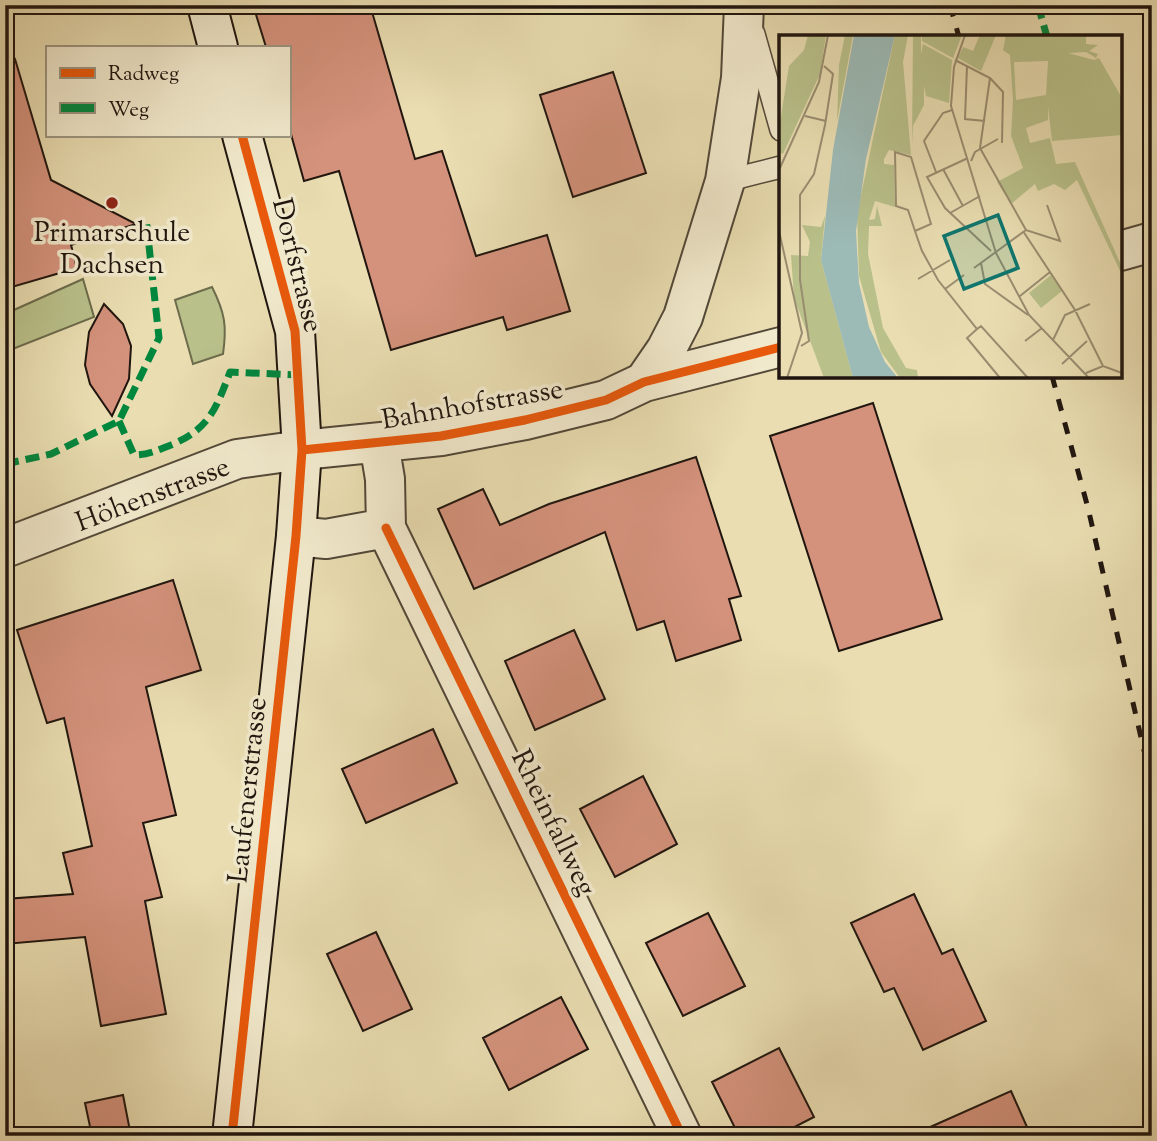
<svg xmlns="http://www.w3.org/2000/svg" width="1157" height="1141" font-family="'Sorts Mill Goudy',serif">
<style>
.green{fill:#b9c08a;stroke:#6c6b4c;stroke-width:2}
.building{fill:#d4927c;stroke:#20160f;stroke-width:2}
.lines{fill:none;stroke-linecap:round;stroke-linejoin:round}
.lane-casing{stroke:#524838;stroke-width:24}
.street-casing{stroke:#524838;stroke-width:42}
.secondary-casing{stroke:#20160f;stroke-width:42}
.lane{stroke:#f1e9cc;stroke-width:21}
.street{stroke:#f1e9cc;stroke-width:38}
.secondary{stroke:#f1e9cc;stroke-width:38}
.rail{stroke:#20160f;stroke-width:5;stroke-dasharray:12 12;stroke-linecap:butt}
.quiet{stroke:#00873e;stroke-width:7;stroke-dasharray:14 7;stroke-linecap:butt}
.cycleway-casing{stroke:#f1e9cc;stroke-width:13}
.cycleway{stroke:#e8590c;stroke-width:9}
.poi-dot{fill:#8f2418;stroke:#f1e9cc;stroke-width:2.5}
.labels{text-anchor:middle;stroke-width:7;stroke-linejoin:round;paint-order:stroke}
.poi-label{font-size:28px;fill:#20160f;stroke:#f1e9cc}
.street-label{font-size:28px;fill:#20160f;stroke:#f1e9cc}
.inset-river{fill:none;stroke:#9cbab6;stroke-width:3.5}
.inset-road{fill:none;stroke:#998d70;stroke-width:2}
.view{fill:#0f766e;fill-opacity:0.15;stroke:#0f766e;stroke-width:3.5}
.inset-edge{fill:none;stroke:#20160f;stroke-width:3.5}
</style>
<rect width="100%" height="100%" fill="#e9ddb1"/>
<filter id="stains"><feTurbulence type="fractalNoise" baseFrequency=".00286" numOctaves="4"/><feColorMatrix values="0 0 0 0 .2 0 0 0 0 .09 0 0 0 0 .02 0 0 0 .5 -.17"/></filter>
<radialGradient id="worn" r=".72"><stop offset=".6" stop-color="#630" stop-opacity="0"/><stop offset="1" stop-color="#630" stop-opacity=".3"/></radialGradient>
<path class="green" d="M 83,279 L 94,317 L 5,352 L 5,314 Z
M 212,287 C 225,313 227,326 223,354 L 193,364 L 175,300 Z"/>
<path class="building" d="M 253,5 L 370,5 L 415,159 L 442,151 L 476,256 L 547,235 L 570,311 L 507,330 L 503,317 L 391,350 L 339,171 L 304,181 L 289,127 L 289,47 L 266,47 Z
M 15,59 L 51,180 L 136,224 L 71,245 L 77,268 L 5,289 L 5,61 Z
M 613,72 L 646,173 L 573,197 L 540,95 Z
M 104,304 L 123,324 L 131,346 L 129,379 L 112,416 L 90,384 L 85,365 L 89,332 Z
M 873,403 L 942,619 L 839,651 L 770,436 Z
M 696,457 L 741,596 L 729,599 L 741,640 L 676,661 L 664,621 L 637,630 L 605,532 L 474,589 L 438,509 L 483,489 L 500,525 L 549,504 Z
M 173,580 L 201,670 L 146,687 L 176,815 L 143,823 L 162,897 L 145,901 L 166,1014 L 101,1026 L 85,937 L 5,944 L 5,899 L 73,894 L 63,853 L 92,846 L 64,718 L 47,723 L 17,630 Z
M 574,630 L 605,699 L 535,730 L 505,661 Z
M 433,729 L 457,783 L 366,823 L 342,769 Z
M 643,776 L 677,844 L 615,877 L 580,809 Z
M 914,894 L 942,954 L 953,949 L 986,1021 L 923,1050 L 894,988 L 884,992 L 851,923 Z
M 708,913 L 745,986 L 683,1016 L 646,943 Z
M 376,932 L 412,1009 L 363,1031 L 327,954 Z
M 561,997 L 588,1049 L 509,1090 L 483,1038 Z
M 779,1048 L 814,1117 L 777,1136 L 739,1136 L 712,1082 Z
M 1011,1091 L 1031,1136 L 910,1136 Z
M 123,1095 L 131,1136 L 92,1136 L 85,1103 Z"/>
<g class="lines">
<g class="lane-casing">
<path id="lane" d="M 754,34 L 781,130
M 725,181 L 781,167"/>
</g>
<g class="street-casing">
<path id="street" d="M 1120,251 L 1152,242
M 644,382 L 781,347
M 386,528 L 682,1136
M 296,536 L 326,539 L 386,528 L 385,479 L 379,443
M 5,548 L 237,459 L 302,450 L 441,436 L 525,420 L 606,400 L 644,382 L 666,350 L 683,317 L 725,181 L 741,78 L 744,5"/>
</g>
<g class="secondary-casing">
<path id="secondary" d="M 207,5 L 218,47
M 232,1136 L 296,536 L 302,450 L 295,331 L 242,135"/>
</g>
<use href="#lane" class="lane"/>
<use href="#street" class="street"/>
<use href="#secondary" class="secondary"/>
<path class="rail" d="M 950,5 L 959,37
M 1052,376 L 1088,508 L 1152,785"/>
<path class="quiet" d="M 1038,5 L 1047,37
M 119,421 L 134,455 C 148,455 158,450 171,445 C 209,429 216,409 230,372 L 298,375
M 5,464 L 51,454 L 119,421 L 159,338 L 146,218"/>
<g class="cycleway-casing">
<path id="cycleway" d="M 302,450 L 441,436 L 525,420 L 606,400 L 644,382 L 781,347
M 386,528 L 682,1136
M 232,1136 L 296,536 L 302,450 L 295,331 L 242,135"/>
</g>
<use href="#cycleway" class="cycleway"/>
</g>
<circle class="poi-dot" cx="112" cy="203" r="7"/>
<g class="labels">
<g class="poi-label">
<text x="112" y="241">Primarschule<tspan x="112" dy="32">Dachsen</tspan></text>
</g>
<g class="street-label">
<text transform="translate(299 265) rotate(76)" y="10">Dorfstrasse</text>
<text transform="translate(472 403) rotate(-10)" y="10">Bahnhofstrasse</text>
<text transform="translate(152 493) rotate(-21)" y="10">Höhenstrasse</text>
<text transform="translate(246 790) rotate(-84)" y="10">Laufenerstrasse</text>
<text transform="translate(555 822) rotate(64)" y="10">Rheinfallweg</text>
</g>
</g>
<g transform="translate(779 35)">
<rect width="343" height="343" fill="#e9ddb1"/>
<path d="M 29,0 L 47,0 L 41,39 L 4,119 L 0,117 L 0,94 L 10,31 L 25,15 ZM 66,0 L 74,0 L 58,86 L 60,30 ZM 116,0 L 129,0 L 124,27 L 132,120 L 110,115 L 105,124 L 105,129 L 115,130 L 116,172 L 96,166 L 90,185 L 96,184 L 98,171 L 103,191 L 90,191 L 89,219 L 104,293 L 127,333 L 138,335 L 139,343 L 121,343 L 102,317 L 80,241 L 78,179 ZM 134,0 L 142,0 L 142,19 L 144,9 L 173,25 L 170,68 L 147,61 L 145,51 L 145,70 L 134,91 L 133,111 ZM 143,0 L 183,0 L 174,23 L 143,6 ZM 201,0 L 217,0 L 202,36 L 179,23 L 184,12 L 194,16 ZM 227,0 L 329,0 L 307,2 L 307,9 L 319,10 L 310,16 L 319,19 L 317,23 L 307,17 L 289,18 L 315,25 L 320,23 L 343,63 L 343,100 L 273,106 L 269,71 L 269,85 L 247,93 L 251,108 L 271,103 L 277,129 L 296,127 L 343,232 L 343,240 L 298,145 L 286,155 L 275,149 L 259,156 L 256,149 L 232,169 L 218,147 L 244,133 L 232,101 L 234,65 L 231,20 L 224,15 ZM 269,26 L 267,60 L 237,65 L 235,27 ZM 46,181 L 42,225 L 74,343 L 45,343 L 15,263 L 12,220 L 29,221 L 31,207 L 23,190 L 42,192 ZM 272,240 L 283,256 L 262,273 L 250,258 Z" fill="#b9c08a" fill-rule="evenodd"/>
<path d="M 75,0 L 116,0 L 87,124 L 77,196 L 80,248 L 90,292 L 106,327 L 119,343 L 74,343 L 42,225 L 54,115 Z" fill="#9cbab6"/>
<path class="inset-river" d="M 88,0 L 64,126 L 58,231 L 92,343"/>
<path class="inset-road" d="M 186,0 L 175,32 L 172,71 L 217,218 L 250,280 L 310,343M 176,25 L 211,43 L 201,113 L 247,195M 188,31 L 186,84 L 206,86M 211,43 L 224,57 L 223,108M 26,81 L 47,86M 189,123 L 148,142 L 166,173 L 212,216M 192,126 L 196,117 L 219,104M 164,134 L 184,171M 0,135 L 40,47 L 49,0M 157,137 L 145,106 L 164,78 L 173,75M 171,178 L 201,161M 0,196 L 23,298 L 8,343M 136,196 L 152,189 L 132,122 L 116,117 L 117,171 L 129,175 L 138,202 L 143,216 L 159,245 L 198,294 L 202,291 L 249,343M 244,196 L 296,275 L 324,331M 202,228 L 206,249 L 249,280M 195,233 L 247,195 L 281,206 L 268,170M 139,244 L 171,225M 166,254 L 185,240M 241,261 L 271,237M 198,294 L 188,303 L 221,343M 274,305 L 286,280 L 311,269M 246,306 L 263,293M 22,311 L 30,306 L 21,245 L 21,160 L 35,139 L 46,90 L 54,39 L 45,31M 283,329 L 308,306M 307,338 L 324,331 L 343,338"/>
<path class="view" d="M 219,180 L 239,233 L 185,254 L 165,201 Z"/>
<rect width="343" height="343" class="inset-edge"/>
</g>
<rect width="1157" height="1141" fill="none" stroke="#e9ddb1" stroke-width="28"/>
<rect x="7" y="7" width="1143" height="1127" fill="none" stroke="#20160f" stroke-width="3.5"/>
<rect x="14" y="14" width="1129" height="1113" fill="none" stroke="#20160f" stroke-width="2"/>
<rect x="46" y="46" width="245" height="91" fill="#f1e9cc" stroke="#9d9580" stroke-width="2"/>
<rect x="60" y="68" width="35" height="10" fill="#e8590c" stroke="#9d9580" stroke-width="2"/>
<text x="108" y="80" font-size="21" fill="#20160f">Radweg</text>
<rect x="60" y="103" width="35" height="10" fill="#00873e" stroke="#9d9580" stroke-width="2"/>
<text x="108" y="116" font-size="21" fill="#20160f">Weg</text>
<rect width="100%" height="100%" filter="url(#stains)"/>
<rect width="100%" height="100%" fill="url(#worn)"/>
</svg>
